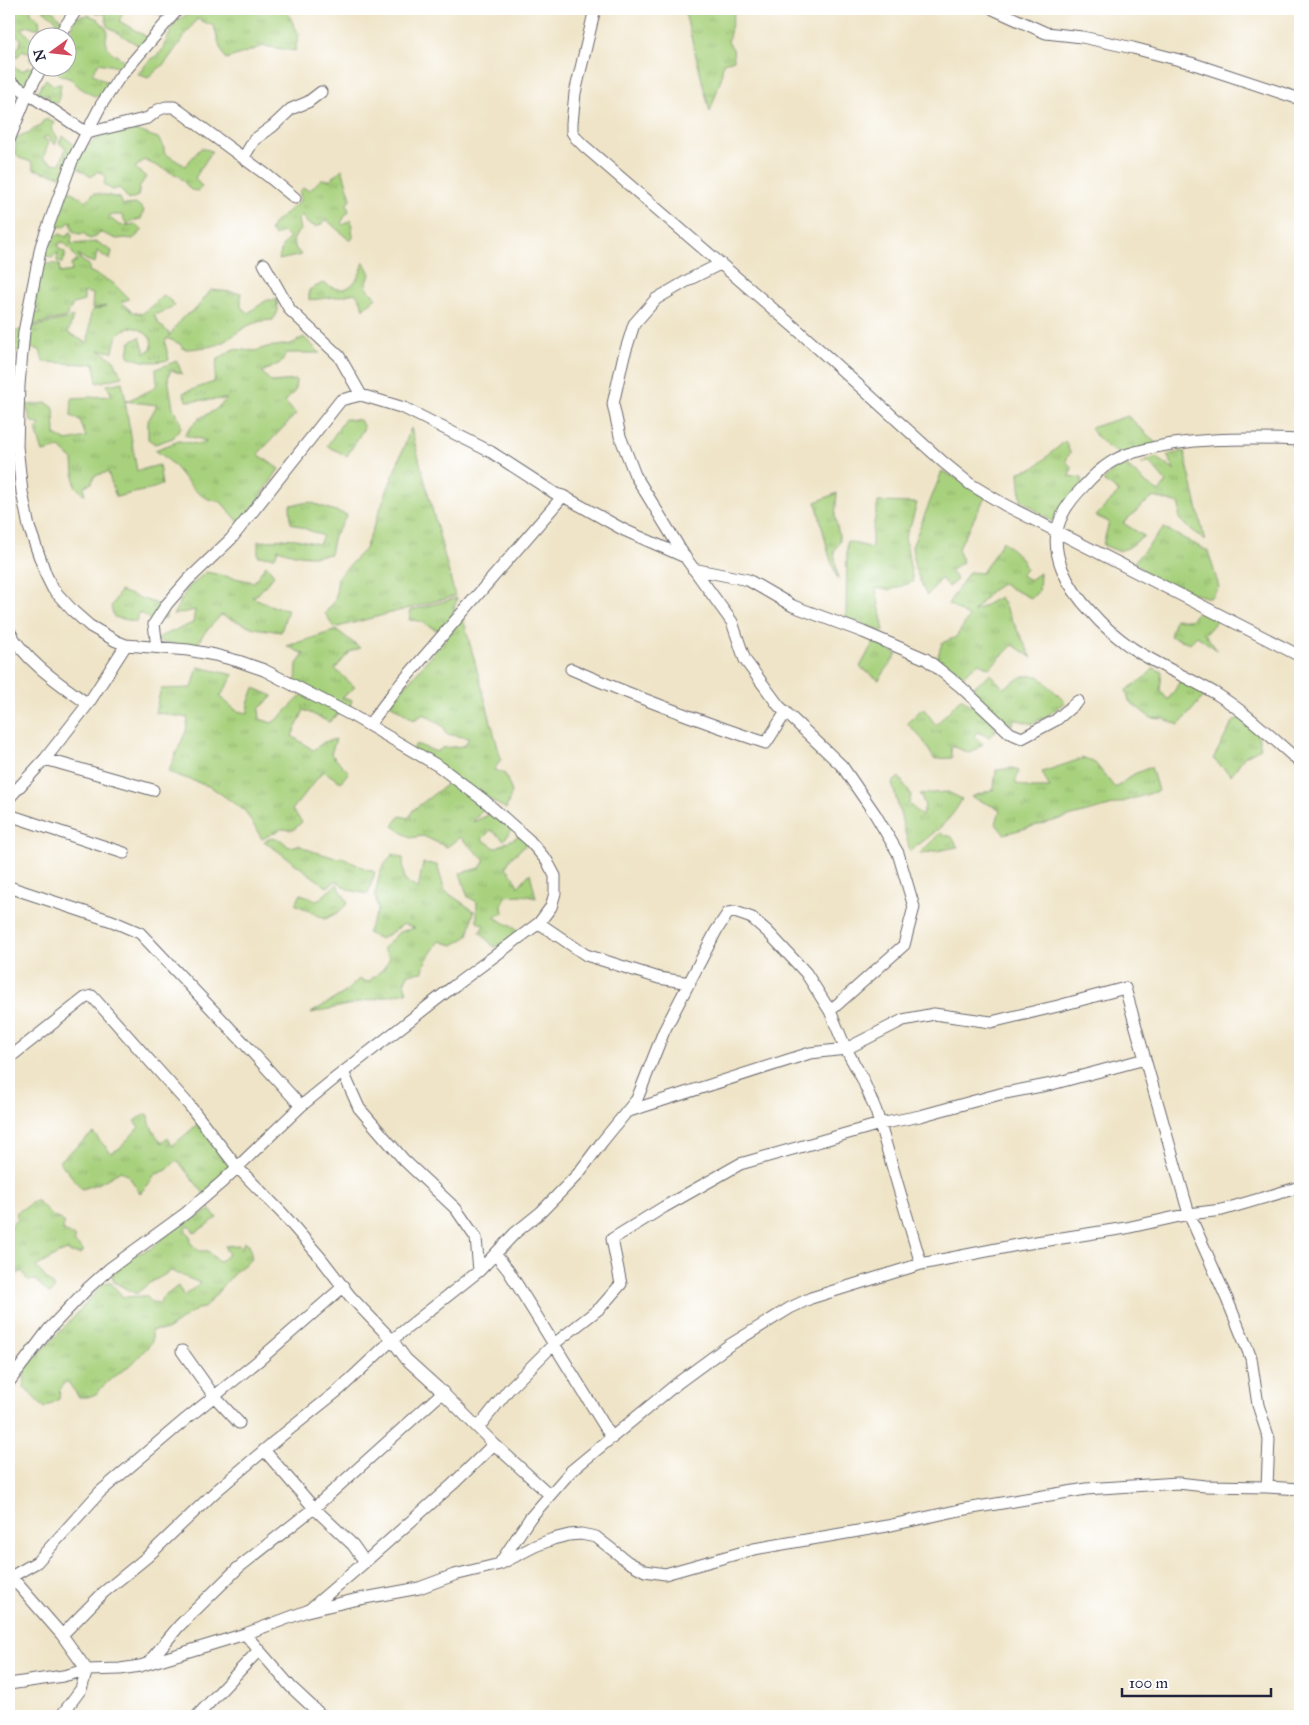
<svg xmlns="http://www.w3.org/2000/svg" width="1309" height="1725" font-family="'IM FELL Great Primer',serif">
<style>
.grass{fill:url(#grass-tufts);stroke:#657a5c}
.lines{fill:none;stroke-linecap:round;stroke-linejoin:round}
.street-casing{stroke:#6a666c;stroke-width:13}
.street{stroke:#fff;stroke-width:11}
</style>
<defs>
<pattern id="grass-tufts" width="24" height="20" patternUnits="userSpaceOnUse" patternTransform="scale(1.25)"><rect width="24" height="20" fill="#a8d17d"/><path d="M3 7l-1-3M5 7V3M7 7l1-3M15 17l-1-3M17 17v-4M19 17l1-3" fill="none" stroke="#90b36d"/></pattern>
</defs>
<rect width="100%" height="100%" fill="#fff"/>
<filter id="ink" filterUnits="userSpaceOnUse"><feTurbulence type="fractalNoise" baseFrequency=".02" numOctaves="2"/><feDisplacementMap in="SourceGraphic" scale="10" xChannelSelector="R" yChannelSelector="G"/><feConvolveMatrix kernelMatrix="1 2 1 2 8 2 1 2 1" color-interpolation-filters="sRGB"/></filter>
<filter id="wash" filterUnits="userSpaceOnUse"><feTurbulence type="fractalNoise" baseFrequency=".0096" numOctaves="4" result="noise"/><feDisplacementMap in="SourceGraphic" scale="20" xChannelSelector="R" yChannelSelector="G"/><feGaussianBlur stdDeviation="1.12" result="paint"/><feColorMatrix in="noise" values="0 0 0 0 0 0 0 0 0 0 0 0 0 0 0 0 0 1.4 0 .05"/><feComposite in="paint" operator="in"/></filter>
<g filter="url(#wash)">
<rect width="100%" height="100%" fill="#efe4c7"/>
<path class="grass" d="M 9,9 L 31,9 L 31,13 L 39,19 L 40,29 L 28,26 L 21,29 L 37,43 L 37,65 L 30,60 L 30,54 L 23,50 L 16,58 L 14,54 L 20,45 L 21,39 L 15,34 L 9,44 Z
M 42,9 L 52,10 L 65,24 L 55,37 L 42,38 L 44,34 L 49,34 L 48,28 L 54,26 L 57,21 Z
M 92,9 L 125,9 L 119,21 L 147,37 L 144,49 L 107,26 L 105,13 L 96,14 Z
M 141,9 L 169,9 L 173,13 L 164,16 Z
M 196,9 L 286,9 L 299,35 L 295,51 L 264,46 L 226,59 C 219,47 218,39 214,26 L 197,19 L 166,62 L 148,78 L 138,74 L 148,62 L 161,52 L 175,22 Z
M 684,9 L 735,9 L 728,42 L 733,49 L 734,60 L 723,63 L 721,79 L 710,112 Z
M 88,15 L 98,19 L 108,31 C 101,50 113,53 127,62 L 124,68 L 99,63 L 92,73 L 108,83 L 103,97 L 94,96 L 79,87 L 71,79 L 60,75 L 53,68 L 68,68 L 68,39 L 76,17 Z
M 9,56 L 15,67 L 22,71 L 29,67 L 41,70 L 28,86 L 9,83 Z
M 46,79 L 53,85 L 61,84 L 58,103 L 49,102 L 48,95 L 40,95 L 31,101 Z
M 48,119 L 55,123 L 51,129 L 58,138 L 55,145 L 47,136 L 43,138 L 49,142 L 43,158 L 52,163 L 60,164 L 66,148 L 59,143 L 63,136 L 76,146 L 66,177 L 43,172 L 34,169 L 32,162 L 19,158 L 15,152 L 16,138 L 24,134 L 29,134 L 33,129 L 39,127 L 43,121 Z
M 134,130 C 143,131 149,136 158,138 L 164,148 L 164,153 L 185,166 L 201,148 L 212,151 L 195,178 L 202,187 L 197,191 L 191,190 L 179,176 L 144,160 L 135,168 L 146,177 L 140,186 L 138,196 L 128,200 L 124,193 L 119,188 L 113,190 L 104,185 L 105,175 L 98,171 L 91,177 L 76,167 C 77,164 77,159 79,156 C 84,147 104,133 114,131 C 121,130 127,133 134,130 Z
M 342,169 L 351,198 L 347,204 L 349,211 L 345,216 L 341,223 L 343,225 L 351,220 L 353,238 L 350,241 L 327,220 L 317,227 L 307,223 L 302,215 L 298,220 L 300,230 L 297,233 L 293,241 L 296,249 L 301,255 L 279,260 L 282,247 L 290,237 L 282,232 L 275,236 L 270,231 L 273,224 L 300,201 L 300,191 L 303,188 L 310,190 L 321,179 L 330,180 Z
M 67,189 L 86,201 L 94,193 L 120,198 L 123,205 L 137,204 L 144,210 L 141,219 L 131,221 L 127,225 L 122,215 L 108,215 C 118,225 119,228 134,224 L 143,230 L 133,239 L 125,238 L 117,239 L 99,232 L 96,237 L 89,239 L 84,233 L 79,234 L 73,231 L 71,221 L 64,227 L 60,226 L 54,234 L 51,231 Z
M 70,232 L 72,234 L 71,244 L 97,242 L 112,251 L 110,260 L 97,251 L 95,263 L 86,260 L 78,254 L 82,261 L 89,265 L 89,271 L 113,283 L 129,299 L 121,302 L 132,312 L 142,314 L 164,295 L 175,305 L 165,311 L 154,315 L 159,324 L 169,333 L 169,336 L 182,318 L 196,309 L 211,290 L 241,293 L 241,307 L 248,313 L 267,300 L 277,300 L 278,311 L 273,320 C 245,321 241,333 219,344 C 213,347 191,349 184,349 L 180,344 L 167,338 L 165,343 L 169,360 C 152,363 144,363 128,356 L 130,342 L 140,337 L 145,353 L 152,348 L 151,338 L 141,330 L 132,327 C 116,332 116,337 113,352 L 99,350 L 114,360 L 122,377 L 97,383 L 94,363 L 86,364 L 43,362 L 40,350 L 27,347 L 11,354 L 9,343 L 9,333 L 73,317 L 68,333 L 88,343 L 91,311 L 106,306 L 92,309 L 93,294 L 84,292 L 84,301 L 73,304 L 66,317 L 30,326 L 33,312 L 41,313 L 35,307 L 36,294 L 43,264 L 59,264 L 60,273 L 72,271 L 71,265 L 78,260 C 72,254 70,246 63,242 L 58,244 L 59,249 L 65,252 L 65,258 L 62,263 L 57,261 L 58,252 L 52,258 L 48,256 L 43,257 L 49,236 L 56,236 L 60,234 L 67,237 Z
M 364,262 L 370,274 L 366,286 L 376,298 L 363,309 L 361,301 L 355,293 L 337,297 L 309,300 L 309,290 L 323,283 C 328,285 334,289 338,289 C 354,291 360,274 364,262 Z
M 304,337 L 320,353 L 286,353 L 282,362 L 262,372 L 271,382 L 296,380 L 295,391 L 285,402 L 296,414 L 258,454 L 279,469 L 242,525 L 220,501 C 195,501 185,475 168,460 C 164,456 159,453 155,450 L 179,441 L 196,444 L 207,441 L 184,435 L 198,419 L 215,410 L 227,399 L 187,401 L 183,393 L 214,382 L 217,360 L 233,349 L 255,351 L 267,347 L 291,344 Z
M 177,361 L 182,374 L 171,370 L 168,378 L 173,408 L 180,420 L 181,427 L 173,438 L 155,444 L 148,439 L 148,421 L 157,405 L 125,401 L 137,471 L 159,465 L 162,485 L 147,490 L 116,497 L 108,472 L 94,476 L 92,483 L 84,486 L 85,496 L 75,486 L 73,460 L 60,448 L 43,452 L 36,429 L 40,425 L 31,421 L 26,405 L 47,403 L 54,408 L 55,435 L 67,441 L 86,437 L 80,420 L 71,416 L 72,398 L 112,396 L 107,385 L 122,382 L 126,401 L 149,391 L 157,385 L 156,369 Z
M 1128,416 L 1159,446 C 1122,455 1115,461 1090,428 Z
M 345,419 L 360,420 L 364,428 L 347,456 L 327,446 Z
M 411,428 L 455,596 L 334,628 L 325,613 L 335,601 L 338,577 L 365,549 Z
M 1065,441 L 1070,452 L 1066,461 L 1072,468 L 1069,476 L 1082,478 L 1082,488 L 1063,515 L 1051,521 L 1021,499 L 1019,472 L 1034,468 Z
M 1184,451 L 1205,541 L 1179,519 L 1180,504 L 1154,497 L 1143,505 L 1123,523 L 1144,536 L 1128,548 L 1118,551 L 1103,545 L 1109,522 L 1096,516 L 1119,492 L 1103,481 L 1119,465 L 1125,464 L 1147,484 L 1159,492 L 1166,482 L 1150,463 L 1141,464 L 1155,457 L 1175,471 L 1167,455 Z
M 942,471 L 987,494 L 958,549 L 963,562 L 950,571 L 957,580 L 948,587 L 941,578 L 927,596 L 915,569 L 912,547 Z
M 837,493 L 835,516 L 840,541 L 834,551 L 838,580 L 829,555 L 816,502 Z
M 309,502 L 347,515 L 339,529 L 334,535 L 330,554 C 310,558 298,556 278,549 L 275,557 L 258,556 L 258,541 C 269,542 272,540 282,539 C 295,537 307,542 319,544 L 323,536 L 291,523 L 290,505 Z
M 878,502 L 917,503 L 911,524 L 905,537 L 913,582 L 890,590 L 876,588 L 884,632 L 846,618 L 847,541 L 872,548 L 872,534 Z
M 1164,528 L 1208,551 L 1219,587 L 1210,598 L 1161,585 L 1134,562 Z
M 1003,541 L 1022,559 L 1026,569 L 1021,575 L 1030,580 L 1040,573 L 1039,591 L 1031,598 L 1012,589 L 1003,583 L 991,591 L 973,612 L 1000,597 L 1032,658 L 1013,645 L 989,668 L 979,663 L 959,679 L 936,662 L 942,643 L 956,637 L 969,617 L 948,604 L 969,572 L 982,573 Z
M 266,565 L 274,575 L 258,594 L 252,597 L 275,607 L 288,609 L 281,632 L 254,628 L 221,615 L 202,636 L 194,651 L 156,640 L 161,636 L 193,623 L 195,610 L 173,615 L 187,589 L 206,572 L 254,582 Z
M 120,591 L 166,607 L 166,618 L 151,620 L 139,612 L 137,622 L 114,617 L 111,607 Z
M 457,598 L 451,619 L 441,632 L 419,621 L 409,620 L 411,610 Z
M 1200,610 L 1221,616 L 1205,634 L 1217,650 L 1197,636 L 1190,643 L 1170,636 L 1175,619 L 1190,620 Z
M 463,618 L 501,759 L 494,770 L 505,774 L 512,792 L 506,809 L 411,753 L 416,744 L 437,752 L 442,748 L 464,746 L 469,738 L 446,734 L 444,727 L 424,714 L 414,720 L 390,704 Z
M 337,630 L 360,648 L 350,652 L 335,669 L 355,687 L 342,698 L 352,700 L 349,709 L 343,710 L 329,722 L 304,710 L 292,736 L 313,750 L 324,742 L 336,739 L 331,754 L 349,772 L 341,782 L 323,771 L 292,810 L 302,822 L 293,830 L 281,829 L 262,839 L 245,811 L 211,787 L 168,772 L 186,731 L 188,718 L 155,712 L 161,689 L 192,688 L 198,667 L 234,675 L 220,697 L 237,711 L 248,713 L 248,704 L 254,688 L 273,696 L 259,709 L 260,719 L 272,723 L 280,717 L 305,692 L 296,683 L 297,664 L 304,654 L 287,646 Z
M 874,641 L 897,654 L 879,680 L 860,667 Z
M 1154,668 L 1162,672 L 1160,690 L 1168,700 L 1175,690 L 1183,675 L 1206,694 L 1179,725 L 1164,719 L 1151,718 L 1129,701 L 1126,690 L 1142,680 Z
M 990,674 L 1004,688 L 1023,676 L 1039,676 L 1065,702 L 1046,717 L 1032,724 L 1014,719 L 1013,725 L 1003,722 L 971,689 Z
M 961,698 L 993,720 L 996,731 L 989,737 L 977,732 L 974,736 L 983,744 L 970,753 L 951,746 L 952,758 L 934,759 L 923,740 L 907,723 L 923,708 L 936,725 Z
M 1246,714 L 1257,732 L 1261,748 L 1245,756 L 1231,775 L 1213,759 L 1233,722 Z
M 1084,758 L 1095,763 L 1115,788 L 1134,774 L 1151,767 L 1158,791 L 1106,807 L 1004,834 L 996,824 L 1000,809 L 971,797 L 994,789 L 996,770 L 1013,768 L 1019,771 L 1015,783 L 1030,788 L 1050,788 L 1042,772 Z
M 899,777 L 911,795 L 909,804 L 922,816 L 925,806 L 920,794 L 948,792 L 962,799 C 951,822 930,836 910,851 L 892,783 Z
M 455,778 L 486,805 L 473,822 L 497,811 L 513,828 L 504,840 L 491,830 L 482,839 L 495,848 L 519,836 L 530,841 L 511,858 L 506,867 L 514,877 L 518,887 L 530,873 L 536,898 L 522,895 L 505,896 L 502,906 L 503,913 L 494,917 L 525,934 L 500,948 L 493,946 L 480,932 L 484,925 L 477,922 L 477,902 L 468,897 L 460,873 L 480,868 L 485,860 L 460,837 L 447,847 L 423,836 L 410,838 L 393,826 L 400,816 L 409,818 L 413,810 Z
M 940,833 L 952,837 L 958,847 L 919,854 Z
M 272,838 L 281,840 L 289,847 L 299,845 C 308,851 321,853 332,857 C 335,858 339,857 343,858 C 354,864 364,868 375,872 L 368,894 L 349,890 L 336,881 L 327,887 L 264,841 Z
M 393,854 L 403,858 L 404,880 L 418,889 L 423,863 L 437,865 L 445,891 L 474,911 L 468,936 L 453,945 L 439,941 C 433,951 423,961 423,972 L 408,974 L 404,983 L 407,992 L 311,1013 L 344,993 L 359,979 L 368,982 L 383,969 L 390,958 L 383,949 L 399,932 L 415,928 L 404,924 L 381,939 L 367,933 L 378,910 L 375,894 L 381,869 Z
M 337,884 L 348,903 L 339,912 L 325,919 L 295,904 L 301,894 L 317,901 Z
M 145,1114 L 149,1115 C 149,1127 155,1134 162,1143 L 168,1138 L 172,1146 L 198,1124 L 226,1152 L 231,1174 L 206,1196 L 177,1160 L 167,1170 L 154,1175 L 150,1183 L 140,1193 L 128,1175 L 121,1171 L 98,1184 L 82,1189 L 59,1161 L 93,1133 L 111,1153 L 120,1148 L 139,1127 L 134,1121 Z
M 36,1200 L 54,1217 L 59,1219 L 64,1223 L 63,1230 L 76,1238 L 74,1242 L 84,1251 L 80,1254 L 71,1253 L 67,1250 L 60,1253 L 36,1267 L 55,1288 L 50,1294 L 35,1280 L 28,1281 L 22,1271 L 10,1279 L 11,1287 L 9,1290 L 9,1229 L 17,1218 L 16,1213 Z
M 210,1210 L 217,1218 L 195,1233 L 189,1226 L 185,1229 L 191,1238 L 190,1242 L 199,1251 L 208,1251 L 219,1262 L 229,1254 L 226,1250 L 225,1246 L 239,1245 L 241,1249 L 244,1242 L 249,1244 L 252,1259 L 236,1271 L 204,1308 L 197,1309 L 167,1330 L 152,1330 L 152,1342 L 134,1362 L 105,1384 L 96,1394 L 88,1397 L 79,1397 L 67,1381 L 60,1389 L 59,1399 L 44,1408 L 24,1387 L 25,1368 L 75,1316 L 103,1283 L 110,1282 L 123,1297 L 146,1296 L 152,1302 L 161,1303 L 161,1299 L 178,1286 L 184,1296 L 200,1283 L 171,1271 L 148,1284 L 136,1294 L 114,1282 L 112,1275 L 122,1260 L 150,1249 L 171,1231 Z"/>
</g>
<g filter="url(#ink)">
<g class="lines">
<g class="street-casing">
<path id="street" d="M 595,9 L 575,93 L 572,123 L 572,132 L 576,138 L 584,146 L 801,333 L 943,462 L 970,484 L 1005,505 L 1300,656
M 993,9 L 1046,33 L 1082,37 L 1133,48 L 1191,63 L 1300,99
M 57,38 L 75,12
M 9,81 L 87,133 L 148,118 L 158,110 L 166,107 L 174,107 L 268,176 L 295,198
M 9,140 L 28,93 L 41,68
M 244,157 L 254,140 L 273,126 L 291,109 L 308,102 L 321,92
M 264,264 L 290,310 L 339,356 L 361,395
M 720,264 L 692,278 L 656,299 L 634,324 L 623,359 L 613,404 L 620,436 L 635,475 L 685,557 L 732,622 L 745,660 L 779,706 L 842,766 L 875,814 L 898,853 L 914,907 L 904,945 L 830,1011
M 1300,440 C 1246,438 1188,437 1135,452 C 1114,457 1099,469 1085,485 C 1076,494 1066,505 1061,518 C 1046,552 1069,589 1092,613 C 1103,626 1118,638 1132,648 C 1159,666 1190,678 1218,695 C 1248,714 1273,739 1300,762
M 693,569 L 748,580 L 793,606 L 863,632 L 926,659 L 961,687 L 1010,733 L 1022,738 L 1056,720 L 1078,701
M 9,631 C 27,663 59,683 88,704
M 157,647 L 154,624 L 167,604 L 188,580 L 231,539 L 341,400 L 361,395 L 404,408 L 491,452 L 556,494 L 563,496 L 624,530 L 685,557
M 571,669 C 635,697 700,721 766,743 L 786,712
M 369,725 L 397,688 L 563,496
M 45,759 L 153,790
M 9,798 L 45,759 L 88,704 L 126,645
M 9,815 L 124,853
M 9,887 L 112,921 L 140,933 L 243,1042 L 301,1106
M 539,923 L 586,955 L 659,978 L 690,983
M 9,1058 L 85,998 L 92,996 L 189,1105 L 237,1167 L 282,1213 L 320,1257 L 350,1296 L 392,1340 L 340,1389 L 275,1441 L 215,1492 L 147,1557 L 104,1592 L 62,1635
M 343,1072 L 359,1108 L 404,1160 L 456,1209 L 476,1238 L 479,1271
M 626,1112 L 810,1053 L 846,1049 L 903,1020 L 934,1014 L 991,1022 L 1058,1006 L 1125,988 L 1145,1059
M 495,1254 L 508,1270 L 612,1438
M 182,1351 L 214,1396 L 239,1423
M 9,1382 L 49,1329 L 88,1288 L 109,1269 L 186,1213 L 222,1182 L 301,1106 L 333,1080 L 454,986 L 539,923 L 551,907 L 555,893 L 555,876 L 547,861 L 529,840 L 486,802 L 440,767 L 353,716 L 264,670 L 238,661 L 215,655 L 188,650 L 126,645 L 116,641 L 90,626 L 73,611 L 53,589 L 46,575 L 29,527 L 22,492 L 17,446 L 19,385 L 24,332 L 41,246 L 72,161 L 101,105 L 119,78 L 178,9
M 478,1428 L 509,1389 L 554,1344 L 600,1308 L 621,1284 L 612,1239 L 664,1207 L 740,1164 L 880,1124 L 920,1116 L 1000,1094 L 1052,1084 L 1145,1059 L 1189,1214 L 1227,1299 L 1251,1358 L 1258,1405 L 1269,1439 L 1267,1487
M 264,1450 L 314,1508 L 353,1545 L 365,1562 L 309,1610
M 550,1495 L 494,1444 L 437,1387 L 406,1359 L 392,1340 L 479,1271 L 515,1233 L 541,1212 L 578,1174 L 602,1142 L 637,1099 L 664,1031 L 716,931 L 728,913 L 735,912 L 752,918 L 768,932 L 806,973 L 830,1011 L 846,1049 L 862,1078 L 876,1111 L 921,1264
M 365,1562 L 453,1484 L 494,1444
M 500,1563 L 530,1518 L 571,1471 L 679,1382 L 728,1346 L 790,1308 L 811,1298 L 921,1264 L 1017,1245 L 1126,1228 L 1189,1214 L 1222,1210 L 1300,1187
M 9,1574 L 62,1635 L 87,1670 L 81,1689 L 61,1716
M 9,1578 L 37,1562 L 100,1492 L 186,1419 L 258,1361 L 344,1286
M 245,1634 L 291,1687 L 321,1715 L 319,1716
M 148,1663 L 179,1626 L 238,1568 L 314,1508 L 443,1392
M 9,1684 L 63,1676 L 87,1670 L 120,1669 L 140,1666 L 245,1634 L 307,1611 L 354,1600 L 419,1588 L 454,1575 L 500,1564 L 535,1546 L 553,1539 L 569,1535 L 581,1534 L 596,1537 L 628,1562 L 645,1571 L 665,1574 L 754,1549 L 887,1526 L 960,1510 L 1086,1489 L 1178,1483 L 1205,1486 L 1267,1487 L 1300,1489
M 197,1716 L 259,1650"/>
</g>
<use href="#street" class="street"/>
</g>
</g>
<rect width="1309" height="1725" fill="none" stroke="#fff" stroke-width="30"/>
<g transform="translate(52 52) rotate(255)"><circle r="24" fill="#ffffff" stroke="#a7a7b1"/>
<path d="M0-4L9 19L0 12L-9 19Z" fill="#d1495b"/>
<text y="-8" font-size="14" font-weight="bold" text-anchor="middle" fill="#22223b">N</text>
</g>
<path d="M1122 1688v8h149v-8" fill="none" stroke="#22223b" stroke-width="2.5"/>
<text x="1129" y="1688" font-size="15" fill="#22223b" stroke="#ffffff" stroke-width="4" paint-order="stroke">100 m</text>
</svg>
